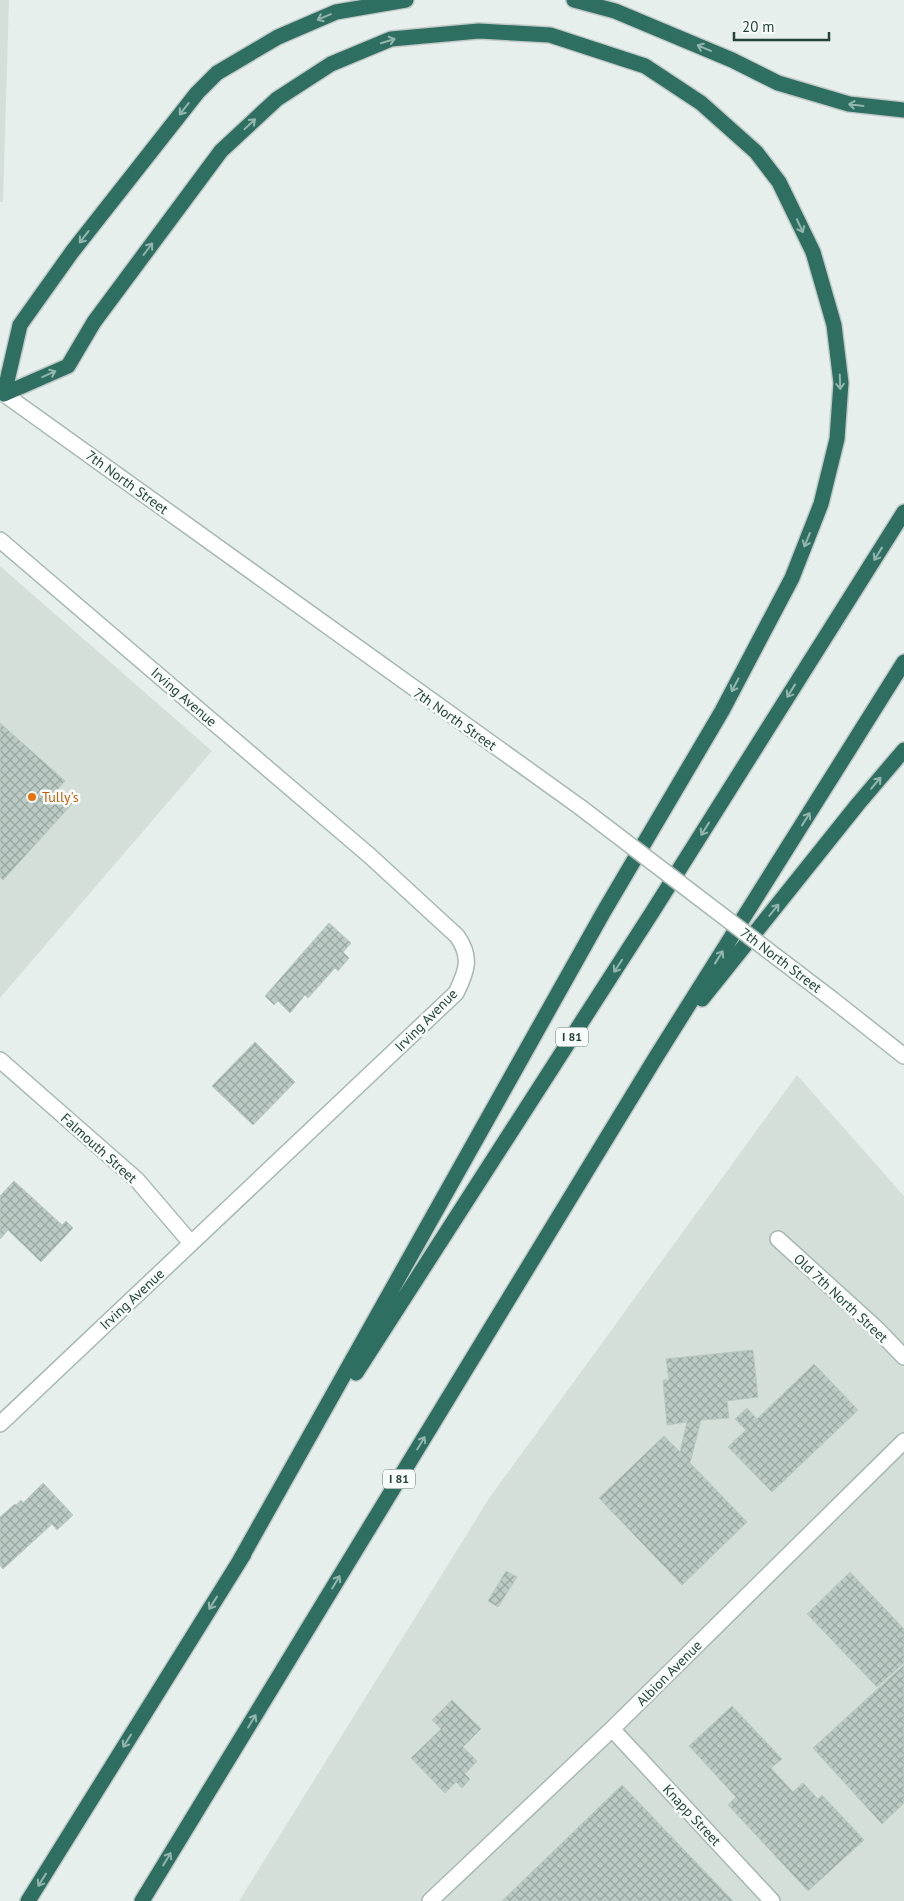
<svg xmlns="http://www.w3.org/2000/svg" width="904" height="1901" font-family="'PT Sans',sans-serif">
<style>
.built{fill:#d4dfda}
.building{fill:url(#building-cross-hatch);stroke:#b8c9c2}
.lines{fill:none;stroke-linecap:round;stroke-linejoin:round}
.minor-casing{stroke:#a8b8b2;stroke-width:18}
.tertiary-casing{stroke:#a8b8b2;stroke-width:18}
.motorway-casing{stroke:#c2cac8;stroke-width:18}
.minor{stroke:#fff;stroke-width:15}
.tertiary{stroke:#fff;stroke-width:15}
.motorway{stroke:#2f6f62;stroke-width:15}
.tertiary-bridge-casing{stroke:#a8b8b2;stroke-width:18;stroke-linecap:butt}
.tertiary-bridge{stroke:#fff;stroke-width:15}
.oneway{stroke:#93b5ae}
.food-dot{fill:#e8710a;stroke:#f7fbf9;stroke-width:2}
.labels{text-anchor:middle;stroke-width:5;stroke-linejoin:round;paint-order:stroke}
.shield{fill:#f7fbf9;stroke:#637a73;stroke-width:1}
.shield-label{font-size:12px;font-weight:bold;fill:#24423a}
.street-label{font-size:14px;fill:#24423a;stroke:#f7fbf9}
.food-label{font-size:14px;fill:#c56008;stroke:#f7fbf9;text-anchor:start}
</style>
<defs>
<pattern id="building-cross-hatch" width="8" height="8" patternUnits="userSpaceOnUse" patternTransform="scale(1.25)"><rect width="8" height="8" fill="#bbcac4"/><path d="M0 0l8 8M0 8l8-8" fill="none" stroke="#98a6a0"/></pattern>
</defs>
<rect width="100%" height="100%" fill="#e6efeb"/>
<path class="built" d="M 0,0 L 9,0 L 3,202 L 0,202 Z
M 0,566 L 212,751 L 0,998 Z
M 797,1075 L 904,1196 L 904,1901 L 239,1901 L 490,1497 Z"/>
<path class="building" d="M 0,723 L 65,781 L 57,790 L 72,804 L 3,880 L 0,877 Z
M 329,923 L 351,943 L 343,952 L 349,958 L 338,971 L 335,968 L 308,998 L 305,995 L 290,1013 L 278,1001 L 274,1005 L 265,996 Z
M 255,1042 L 295,1082 L 253,1125 L 212,1086 Z
M 14,1181 L 62,1225 L 66,1221 L 73,1228 L 41,1262 L 8,1230 L 0,1239 L 0,1196 Z
M 753,1350 L 758,1397 L 727,1401 L 729,1418 L 701,1420 L 690,1463 L 747,1522 L 682,1585 L 599,1498 L 664,1436 L 680,1452 L 687,1422 L 667,1425 L 663,1380 L 669,1380 L 666,1359 Z
M 814,1364 L 858,1410 L 772,1492 L 728,1447 L 746,1430 L 735,1419 L 747,1408 L 757,1419 Z
M 43,1483 L 73,1515 L 57,1530 L 52,1524 L 3,1569 L 0,1565 L 0,1517 L 15,1504 L 16,1505 L 21,1500 L 23,1503 Z
M 506,1571 L 517,1577 L 498,1607 L 488,1601 Z
M 850,1572 L 904,1629 L 904,1663 L 877,1687 L 807,1614 Z
M 904,1665 L 904,1803 L 882,1824 L 813,1748 Z
M 452,1700 L 481,1729 L 463,1747 L 477,1761 L 465,1774 L 470,1779 L 462,1788 L 456,1782 L 445,1793 L 411,1758 L 441,1729 L 432,1720 Z
M 732,1706 L 782,1759 L 771,1768 L 793,1792 L 803,1783 L 818,1799 L 822,1795 L 864,1840 L 808,1891 L 728,1805 L 736,1797 L 689,1746 Z
M 622,1785 L 733,1901 L 502,1901 Z"/>
<g class="lines">
<g class="minor-casing">
<path id="minor" d="M 0,540 L 370,856 L 457,936 C 472,957 467,971 456,993 L 0,1424
M 0,1060 L 137,1180 L 191,1243
M 778,1239 L 877,1329 L 904,1357
M 612,1729 L 772,1901
M 430,1901 L 612,1729 L 904,1441"/>
</g>
<g class="tertiary-casing">
<path id="tertiary" d="M 0,391 L 580,807
M 833,1000 L 904,1056"/>
</g>
<g class="motorway-casing">
<path id="motorway" d="M 574,0 L 615,11 L 732,60 L 778,83 L 849,104 L 904,110
M 4,394 L 68,366 L 94,322 L 221,151 L 277,99 L 331,64 L 391,39 L 479,31 L 550,35 L 645,66 L 701,103 L 756,152 L 779,182 L 813,252 L 834,325 L 841,383 L 837,439 L 821,504 L 792,578 L 722,711 L 603,913 L 239,1562
M 4,394 L 20,325 L 72,252 L 197,93 L 217,73 L 278,37 L 336,12 L 406,0
M 702,999 L 858,804 L 904,750
M 356,1373 L 653,911 L 904,512
M 28,1901 L 244,1554
M 142,1901 L 656,1057 L 904,662"/>
</g>
<use href="#minor" class="minor"/>
<use href="#tertiary" class="tertiary"/>
<use href="#motorway" class="motorway"/>
<g class="tertiary-bridge-casing">
<path id="tertiary-bridge" d="M 580,807 L 833,1000"/>
</g>
<use href="#tertiary-bridge" class="tertiary-bridge"/>
</g>
<defs><path id="oneway-shaft" d="M-6 0H5M1.5-3L5.5 0L1.5 3" fill="none" stroke-width="1.6" stroke-linecap="round" stroke-linejoin="round" transform="scale(1.25)"/></defs>
<g class="oneway">
<use href="#oneway-shaft" transform="translate(324 17) rotate(157)"/>
<use href="#oneway-shaft" transform="translate(388 41) rotate(-17)"/>
<use href="#oneway-shaft" transform="translate(704 48) rotate(-157)"/>
<use href="#oneway-shaft" transform="translate(856 105) rotate(-173)"/>
<use href="#oneway-shaft" transform="translate(184 109) rotate(128)"/>
<use href="#oneway-shaft" transform="translate(250 124) rotate(-43)"/>
<use href="#oneway-shaft" transform="translate(800 226) rotate(65)"/>
<use href="#oneway-shaft" transform="translate(84 237) rotate(128)"/>
<use href="#oneway-shaft" transform="translate(148 249) rotate(-53)"/>
<use href="#oneway-shaft" transform="translate(49 374) rotate(-24)"/>
<use href="#oneway-shaft" transform="translate(840 382) rotate(88)"/>
<use href="#oneway-shaft" transform="translate(807 540) rotate(112)"/>
<use href="#oneway-shaft" transform="translate(878 554) rotate(122)"/>
<use href="#oneway-shaft" transform="translate(735 685) rotate(118)"/>
<use href="#oneway-shaft" transform="translate(791 691) rotate(122)"/>
<use href="#oneway-shaft" transform="translate(876 783) rotate(-50)"/>
<use href="#oneway-shaft" transform="translate(806 819) rotate(-58)"/>
<use href="#oneway-shaft" transform="translate(705 829) rotate(122)"/>
<use href="#oneway-shaft" transform="translate(774 910) rotate(-51)"/>
<use href="#oneway-shaft" transform="translate(719 957) rotate(-58)"/>
<use href="#oneway-shaft" transform="translate(618 966) rotate(123)"/>
<use href="#oneway-shaft" transform="translate(421 1443) rotate(-59)"/>
<use href="#oneway-shaft" transform="translate(336 1582) rotate(-59)"/>
<use href="#oneway-shaft" transform="translate(213 1603) rotate(122)"/>
<use href="#oneway-shaft" transform="translate(252 1721) rotate(-59)"/>
<use href="#oneway-shaft" transform="translate(127 1741) rotate(122)"/>
<use href="#oneway-shaft" transform="translate(167 1859) rotate(-59)"/>
<use href="#oneway-shaft" transform="translate(42 1880) rotate(122)"/>
</g>
<circle class="food-dot" cx="32" cy="797" r="5"/>
<g class="labels">
<g class="shield">
<rect x="556" y="1027.5" width="32" height="19" rx="4"/>
<rect x="383" y="1469.5" width="32" height="19" rx="4"/>
</g>
<g class="shield-label">
<text x="572" y="1041">I 81</text>
<text x="399" y="1483">I 81</text>
</g>
<g class="street-label">
<text transform="translate(127 482) rotate(36)" y="5">7th North Street</text>
<text transform="translate(184 697) rotate(41)" y="5">Irving Avenue</text>
<text transform="translate(455 719) rotate(35)" y="5">7th North Street</text>
<text transform="translate(781 960) rotate(37)" y="5">7th North Street</text>
<text transform="translate(426 1020) rotate(-45)" y="5">Irving Avenue</text>
<text transform="translate(99 1148) rotate(42)" y="5">Falmouth Street</text>
<text transform="translate(841 1298) rotate(43)" y="5">Old 7th North Street</text>
<text transform="translate(132 1299) rotate(-43)" y="5">Irving Avenue</text>
<text transform="translate(669 1673) rotate(-45)" y="5">Albion Avenue</text>
<text transform="translate(692 1815) rotate(47)" y="5">Knapp Street</text>
</g>
<g class="food-label">
<text x="42" y="802">Tully's</text>
</g>
</g>
<path d="M734 32v8h95v-8" fill="none" stroke="#24423a" stroke-width="2.5"/>
<text x="742" y="32" font-size="15" fill="#24423a" stroke="#f7fbf9" stroke-width="4" paint-order="stroke">20 m</text>
</svg>
